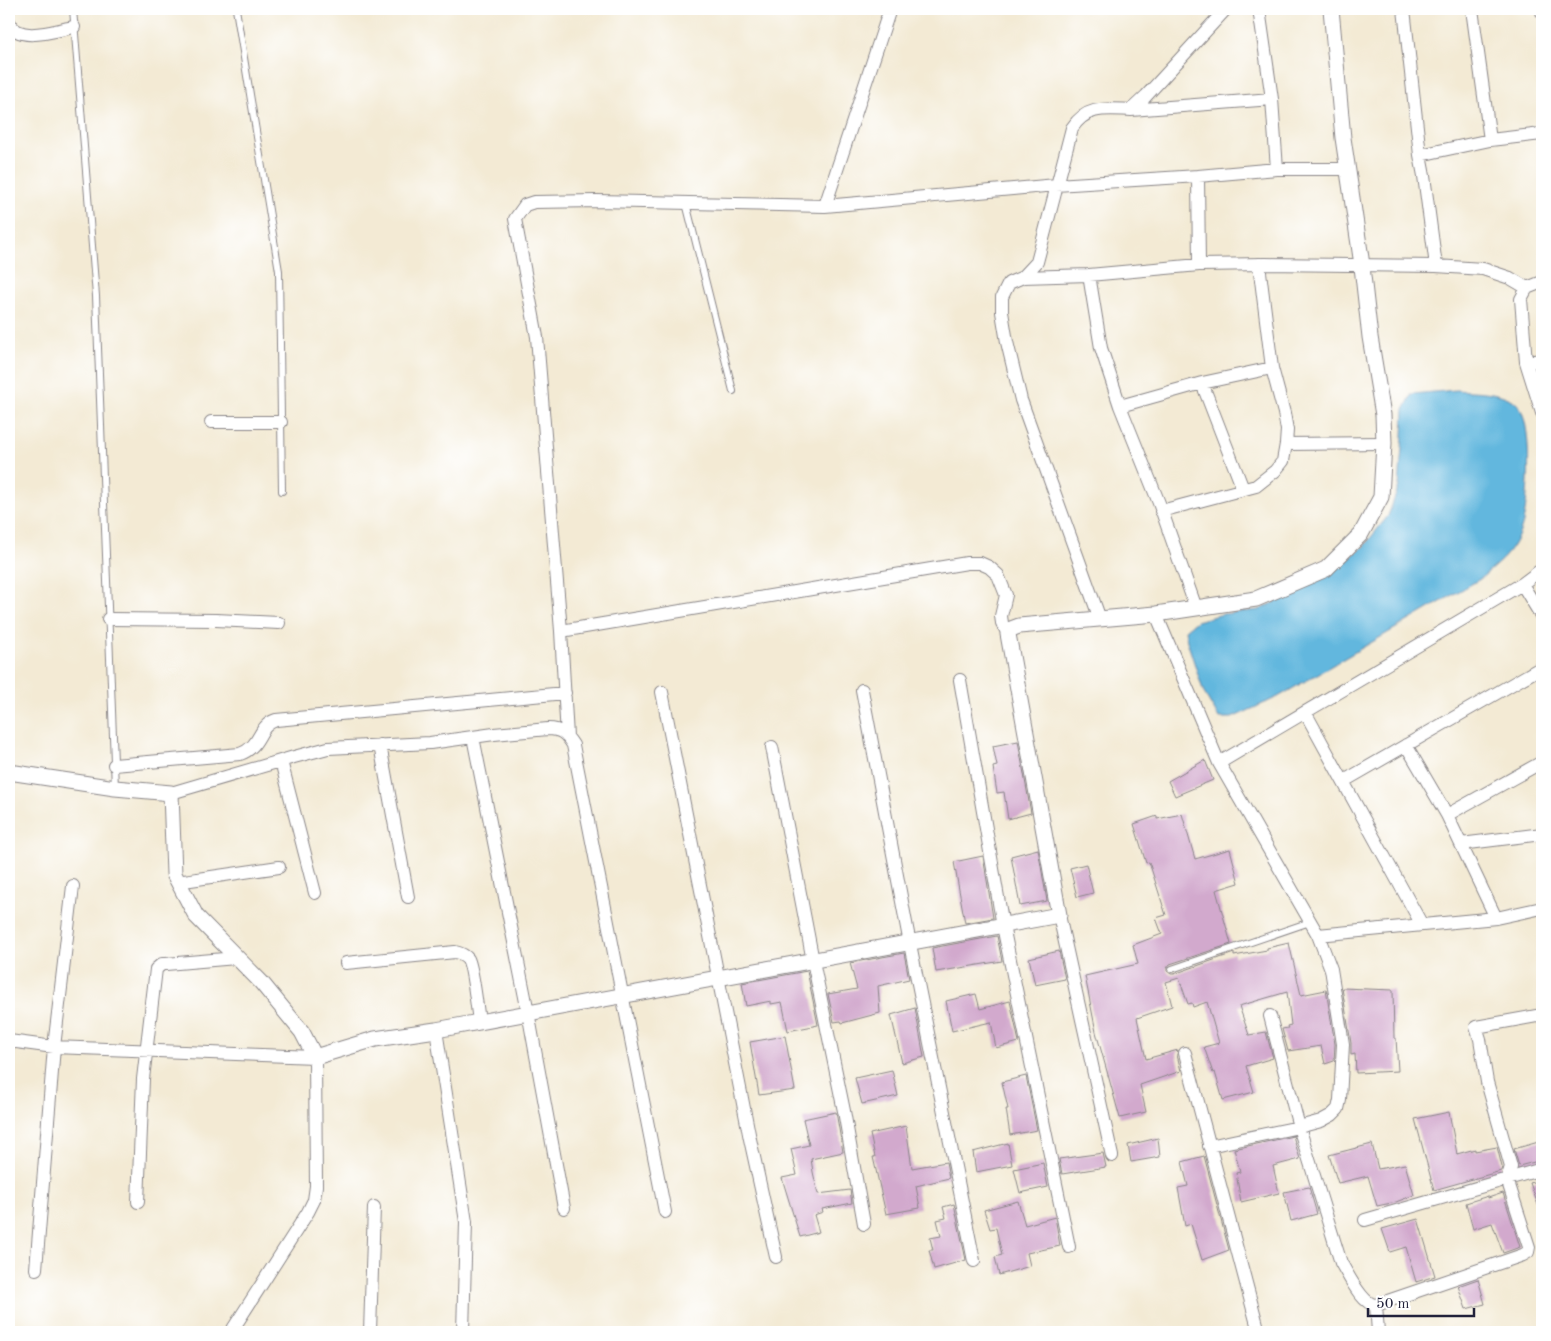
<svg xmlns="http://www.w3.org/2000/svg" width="1551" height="1341" font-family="'Old Standard TT',serif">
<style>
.water{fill:#62b7de;stroke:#426c8c}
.building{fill:#d2a9cd}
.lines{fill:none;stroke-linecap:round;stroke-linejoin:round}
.service-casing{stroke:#8a8688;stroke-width:8}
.minor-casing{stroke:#8a8688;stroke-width:14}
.tertiary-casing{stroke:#8a8688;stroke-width:17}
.service{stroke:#fff;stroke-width:6}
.minor{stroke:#fff;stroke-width:12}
.tertiary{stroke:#fff;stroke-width:15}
</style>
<rect width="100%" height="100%" fill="#fff"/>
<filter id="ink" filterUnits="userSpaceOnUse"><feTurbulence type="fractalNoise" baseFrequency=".02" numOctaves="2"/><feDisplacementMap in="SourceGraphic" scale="10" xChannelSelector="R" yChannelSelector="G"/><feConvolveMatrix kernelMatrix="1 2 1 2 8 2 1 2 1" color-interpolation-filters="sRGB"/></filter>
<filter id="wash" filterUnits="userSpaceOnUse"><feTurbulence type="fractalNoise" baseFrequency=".0096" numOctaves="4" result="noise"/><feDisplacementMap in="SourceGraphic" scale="20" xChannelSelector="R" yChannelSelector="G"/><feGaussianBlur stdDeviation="1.12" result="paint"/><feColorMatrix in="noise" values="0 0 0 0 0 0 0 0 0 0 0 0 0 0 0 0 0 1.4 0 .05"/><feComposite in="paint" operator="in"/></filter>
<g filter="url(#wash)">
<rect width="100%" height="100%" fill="#f3ead4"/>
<path class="water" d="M 1456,390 C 1476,392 1498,390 1515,402 C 1535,415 1529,508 1521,529 C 1512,554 1499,562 1480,579 L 1278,697 L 1232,718 L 1219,718 L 1204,693 L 1187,641 L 1185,630 L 1196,621 L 1223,614 L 1259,610 L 1331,573 L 1363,547 L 1388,516 L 1399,486 L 1403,435 L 1404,410 L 1412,394 Z"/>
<g id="blocks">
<path class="building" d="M 1018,741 L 1031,813 L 1008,819 L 1004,792 L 997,793 L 993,767 L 997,766 L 993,746 Z
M 1205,760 L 1213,780 L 1175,796 L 1168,781 Z
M 1182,814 L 1195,859 L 1230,849 L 1239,883 L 1216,890 L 1231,944 L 1170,964 L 1167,968 L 1167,971 L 1171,974 L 1174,974 L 1234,953 L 1234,956 L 1267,950 L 1267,948 L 1289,943 L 1301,995 L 1326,990 L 1335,1044 L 1334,1061 L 1325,1064 L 1321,1046 L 1288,1051 L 1282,1029 L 1288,1028 L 1287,1026 L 1291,1025 L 1287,992 L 1239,1006 L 1249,1035 L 1266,1032 L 1273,1058 L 1246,1066 L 1254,1092 L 1223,1100 L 1215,1072 L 1213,1073 L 1204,1047 L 1219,1043 L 1207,1002 L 1193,1007 L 1192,1003 L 1188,1004 L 1179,978 L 1166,982 L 1172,1006 L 1137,1018 L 1146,1059 L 1178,1050 L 1177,1055 L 1181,1071 L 1140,1085 L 1146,1112 L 1120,1118 L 1096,1032 L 1085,976 L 1138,964 L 1133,945 L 1162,934 L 1156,918 L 1166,915 L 1149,862 L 1146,863 L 1134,824 L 1157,816 L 1157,819 Z
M 1038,849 L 1047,901 L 1020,906 L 1011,856 Z
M 983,856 L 993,918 L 965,923 L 954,862 Z
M 1086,864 L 1093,893 L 1077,897 L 1070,868 Z
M 997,936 L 1002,961 L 936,972 L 932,948 Z
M 1059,951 L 1065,979 L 1035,985 L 1029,958 Z
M 904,953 L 909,979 L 878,986 L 880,1013 L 842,1023 L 841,1021 L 834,1022 L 828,994 L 857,989 L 850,963 Z
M 807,971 L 818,1025 L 788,1031 L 782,1002 L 771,1004 L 771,1001 L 746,1006 L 742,983 Z
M 1342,988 L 1393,990 L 1394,1038 L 1396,1038 L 1398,1071 L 1356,1073 L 1355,1054 L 1351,1055 L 1351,1043 Z
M 976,994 L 980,1009 L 1010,1001 L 1019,1042 L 996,1048 L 991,1022 L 952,1031 L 946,1001 Z
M 915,1008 L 924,1057 L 902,1063 L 891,1015 Z
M 785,1036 L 795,1090 L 759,1095 L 750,1042 Z
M 892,1070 L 898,1096 L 862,1104 L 855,1078 Z
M 1026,1076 L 1037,1130 L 1010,1135 L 1006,1109 L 1008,1109 L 1002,1082 Z
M 836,1112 L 843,1152 L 811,1159 L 813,1172 L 818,1194 L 850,1190 L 852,1203 L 822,1209 L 823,1212 L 814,1215 L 819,1232 L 800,1237 L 782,1178 L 797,1175 L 791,1149 L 809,1145 L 803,1119 Z
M 1449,1112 L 1457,1154 L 1475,1149 L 1475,1151 L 1497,1147 L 1502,1167 L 1501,1171 L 1434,1190 L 1415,1119 Z
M 906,1126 L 912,1168 L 946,1162 L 949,1178 L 916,1186 L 920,1208 L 886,1214 L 873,1157 L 875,1157 L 870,1134 Z
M 1293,1136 L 1300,1159 L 1273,1166 L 1279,1193 L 1241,1202 L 1236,1173 L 1240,1172 L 1234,1149 Z
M 1158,1138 L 1160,1157 L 1131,1162 L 1128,1145 Z
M 1542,1141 L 1542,1160 L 1519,1166 L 1514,1149 Z
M 1008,1143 L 1012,1165 L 976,1172 L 973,1152 Z
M 1372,1144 L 1378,1169 L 1405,1164 L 1414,1195 L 1396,1202 L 1377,1206 L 1368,1176 L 1338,1183 L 1329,1155 Z
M 1103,1153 L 1106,1167 L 1062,1174 L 1059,1159 Z
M 1204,1156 L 1229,1250 L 1202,1260 L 1191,1224 L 1185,1226 L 1178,1188 L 1188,1186 L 1182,1162 Z
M 1043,1163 L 1048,1187 L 1020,1193 L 1014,1169 Z
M 1542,1179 L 1542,1212 L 1541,1213 L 1530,1183 Z
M 1309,1187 L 1317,1214 L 1291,1221 L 1284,1192 Z
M 1503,1193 L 1520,1247 L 1503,1253 L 1492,1223 L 1473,1229 L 1466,1203 L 1488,1196 L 1488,1198 Z
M 1018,1201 L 1025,1225 L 1055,1217 L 1060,1246 L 1027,1253 L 1030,1266 L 999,1275 L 995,1257 L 1002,1255 L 996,1228 L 990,1229 L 984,1210 Z
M 954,1204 L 966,1260 L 934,1269 L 929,1250 L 933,1250 L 930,1238 L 941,1236 L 937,1220 L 946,1218 L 943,1207 Z
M 1418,1219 L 1435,1276 L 1416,1282 L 1406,1247 L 1390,1252 L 1382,1229 Z
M 1478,1279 L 1485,1304 L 1466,1309 L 1458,1286 Z"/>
</g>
</g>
<g filter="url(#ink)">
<use href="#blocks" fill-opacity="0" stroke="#8a8688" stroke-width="1"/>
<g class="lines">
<g class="service-casing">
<path id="service" d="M 73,9 L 96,296 L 115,788
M 236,9 L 279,271 L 282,491
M 686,203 L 733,391
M 1172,969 L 1310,922"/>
</g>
<g class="minor-casing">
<path id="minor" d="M 1259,9 L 1272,99 L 1277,169
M 1404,9 L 1420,155 L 1424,176 L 1436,266
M 1472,9 L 1490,140
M 1542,9 L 1542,12
M 9,22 C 18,44 56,30 74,27
M 1131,110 L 1272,99
M 1420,155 L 1490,140 L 1542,134
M 1198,176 L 1199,265
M 825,206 L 890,9
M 1089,275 L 1101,348 L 1120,406 L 1159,503 L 1196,608
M 1023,277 L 1089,275 L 1199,265 L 1265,264 L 1436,266 L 1483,269 L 1510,278 L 1527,288
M 1542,282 L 1527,288 L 1521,299 L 1526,362 L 1542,413
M 1526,362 L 1542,360
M 1202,383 L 1243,489
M 1120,406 L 1202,383 L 1272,368
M 211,422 L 281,422
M 1286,444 L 1384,443
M 1161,511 L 1256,486 L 1275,471 L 1283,461 L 1286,444 L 1287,430 L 1284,413 L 1272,368 L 1259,264
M 1522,584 L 1542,617
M 1156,614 L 1219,763 L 1318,935 L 1331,969 L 1343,1044 L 1340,1100 L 1338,1109 L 1332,1115 L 1321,1121 L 1299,1127 L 1209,1146
M 108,619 L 216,620 L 279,623
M 1100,619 L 1021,400 L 1007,342 L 1002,312 L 1002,297 L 1009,283 L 1023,277 L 1037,262 L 1072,128 C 1087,105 1107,109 1131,110 L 1146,96 L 1226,9
M 561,631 L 967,563 L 980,563 L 989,567 L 998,575 L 1006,595 L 1001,616 L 1002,623 L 1008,634
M 960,680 L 1003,926 L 1069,1247
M 862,690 L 910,944 L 974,1261
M 662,692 L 750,1139 L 776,1257
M 1305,712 L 1422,925
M 473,737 L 528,1012 L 564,1208
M 567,737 L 561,631 L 537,337 L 515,219 L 525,205 L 534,202 L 597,201 L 825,206 L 1056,185 L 1198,176 L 1277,169 L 1348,169
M 380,745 L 408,897
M 1406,745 L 1447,815 L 1496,918
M 772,747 L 813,961 L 844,1111 L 864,1224
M 281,761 L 315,893
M 1219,763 L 1522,584 L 1542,569
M 114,765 L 240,754 C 262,746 257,726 276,720 L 565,693
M 1344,781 L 1542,667
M 171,793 L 294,757 L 328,748 L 430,743 L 494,734 L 548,729 C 561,729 566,734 573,745 L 665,1212
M 1447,815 L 1542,762
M 1461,844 L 1542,834
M 177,882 L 279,867
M 1059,915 L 1112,1156
M 1318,935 L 1496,918 L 1542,908
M 346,963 L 455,952 C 460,953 465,955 468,959 C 473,968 477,1009 479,1021
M 1270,1016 L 1299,1127 L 1341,1263 C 1348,1274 1362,1305 1376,1305 L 1523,1255 L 1528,1252 L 1529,1247 L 1507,1179 L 1511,1167 L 1487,1082 L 1480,1039 L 1476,1027 L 1542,1015
M 436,1030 L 466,1222 L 463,1332
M 9,1041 L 54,1047 L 315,1057 L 316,1186 L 314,1200 L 308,1212 L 231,1332
M 1185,1053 L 1259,1332
M 138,1202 L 143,1079 L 156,969 L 162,964 L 166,964 L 236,958
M 1365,1220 L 1542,1169
M 36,1269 L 54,1047 L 73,886
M 1376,1305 L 1378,1332
M 370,1332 L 374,1207"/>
</g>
<g class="tertiary-casing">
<path id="tertiary" d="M 9,772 L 115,788 L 171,793 L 174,874 L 196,916 L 261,982 L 302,1032 L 315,1057 L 375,1039 L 436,1030 L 1059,915 L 1008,634 L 1011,629 L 1019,626 L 1156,614 L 1256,599 L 1326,569 L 1361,534 L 1381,497 L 1384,443 L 1383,415 L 1370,337 L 1361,258 L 1343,138 L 1331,9"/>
</g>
<use href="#service" class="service"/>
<use href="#minor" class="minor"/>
<use href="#tertiary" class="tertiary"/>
</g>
</g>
<rect width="1551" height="1341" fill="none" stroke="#fff" stroke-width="30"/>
<path d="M1368 1308v8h106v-8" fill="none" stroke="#22223b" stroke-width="2.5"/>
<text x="1376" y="1308" font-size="15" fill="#22223b" stroke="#ffffff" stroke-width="4" paint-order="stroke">50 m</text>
</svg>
